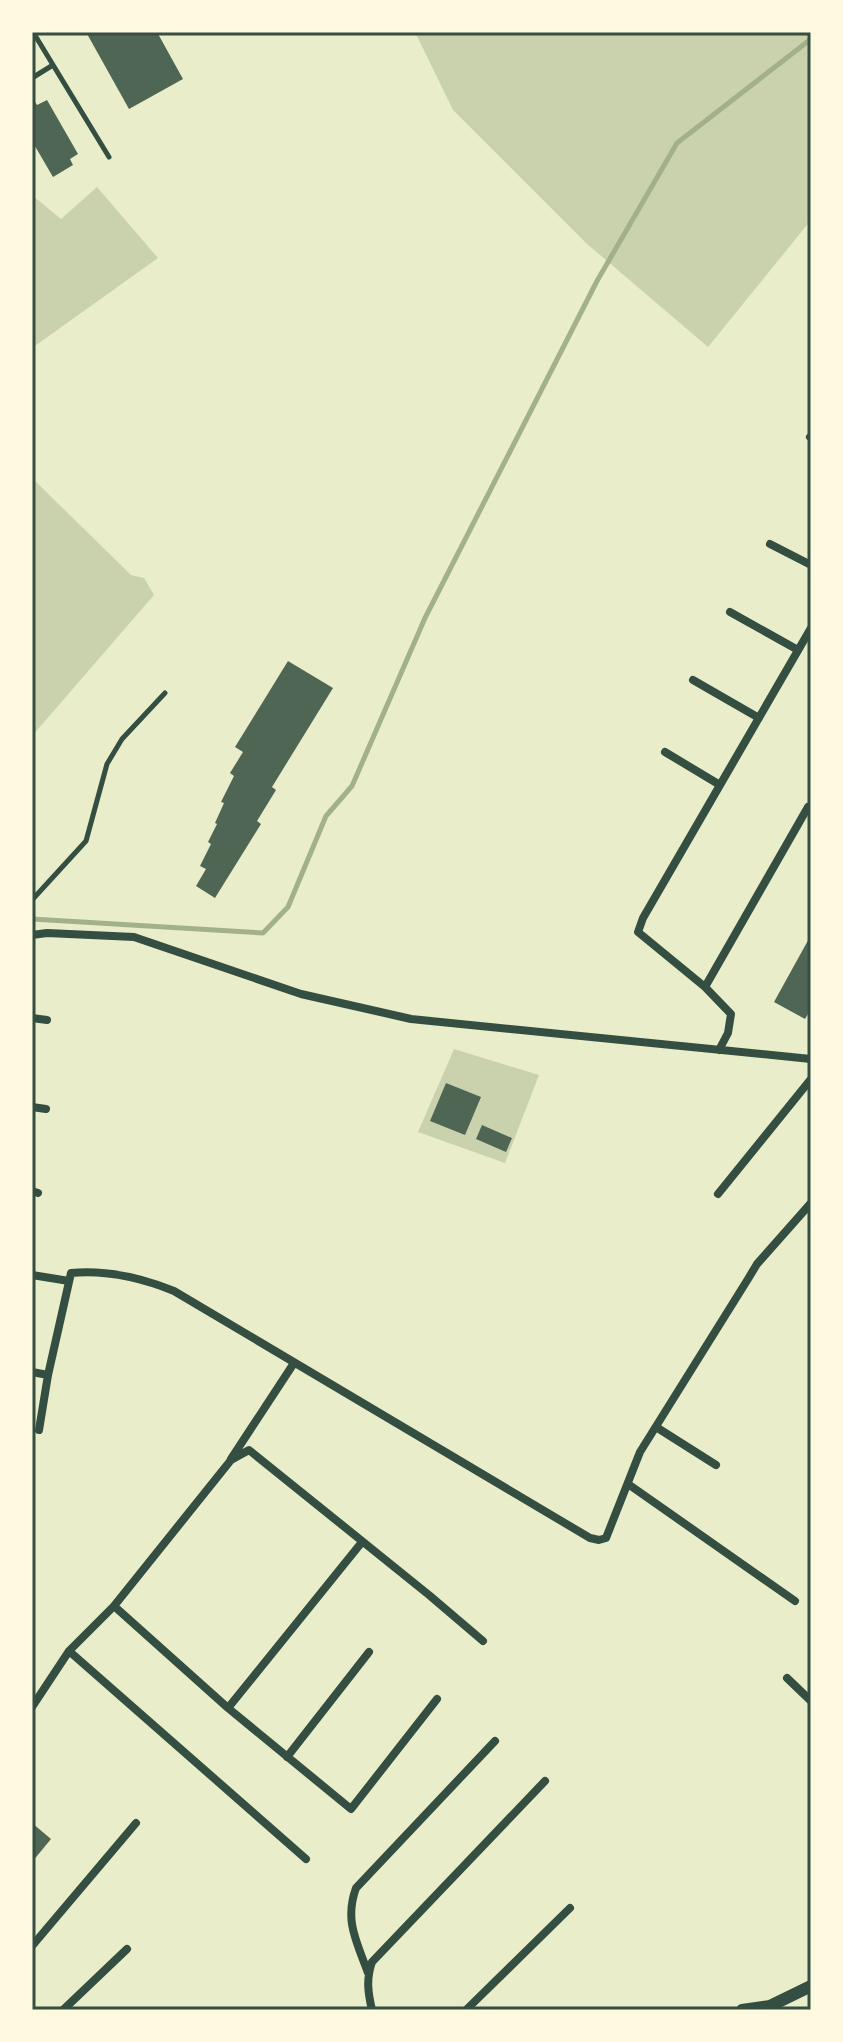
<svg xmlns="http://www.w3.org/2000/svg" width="843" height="2042" font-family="'Space Grotesk',sans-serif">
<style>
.green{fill:#cad2ad}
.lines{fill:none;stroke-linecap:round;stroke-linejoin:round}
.stream{stroke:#a3b18a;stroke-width:5}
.building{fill:#4f6655}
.service{stroke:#344e41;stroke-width:5}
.minor{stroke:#344e41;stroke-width:8}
.tertiary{stroke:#344e41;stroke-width:12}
.neatline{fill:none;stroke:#344e41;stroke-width:3}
</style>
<rect width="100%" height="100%" fill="#e9edc9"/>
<path class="green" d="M 415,32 L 811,32 L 811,220 L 708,347 L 586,243 L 453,110 Z
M 97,187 L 158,258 L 32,348 L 32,195 L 61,219 Z
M 32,478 L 131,575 L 144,578 L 154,595 L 32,736 Z
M 454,1049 L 539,1075 L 505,1163 L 418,1132 Z"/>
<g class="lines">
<path class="stream" d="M 32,919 L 263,933 L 288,907 L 326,816 L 352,786 L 425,618 L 597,281 L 677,143 L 811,39"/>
</g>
<path class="building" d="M 86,32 L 157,32 L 183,79 L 129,109 Z
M 32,97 L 37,105 L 47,100 L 78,154 L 70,159 L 73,165 L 53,177 L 32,141 Z
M 288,661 L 333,688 L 272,787 L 276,790 L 257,821 L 261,824 L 215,898 L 196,886 L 206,869 L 200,866 L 211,844 L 208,842 L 217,824 L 215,823 L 224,803 L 221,802 L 234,776 L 230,773 L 243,752 L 235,747 Z
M 811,935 L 811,1009 L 805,1019 L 774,1002 Z
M 446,1083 L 481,1097 L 465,1135 L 430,1121 Z
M 482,1125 L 512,1138 L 506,1152 L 476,1139 Z
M 32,1823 L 51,1839 L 32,1862 Z"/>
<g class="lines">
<path class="service" d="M 33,32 L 109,157
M 32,78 L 53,65
M 32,900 L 86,841 L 107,764 L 122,739 L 165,693"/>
<path class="minor" d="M 810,437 L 811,436
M 770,544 L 811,565
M 730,612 L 798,650
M 693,680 L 759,718
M 665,752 L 720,785
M 32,935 L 47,933 L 134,937 L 301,994 L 411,1019 L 811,1059
M 705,987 L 638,932 L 643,918 L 811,628
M 32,1018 L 47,1020
M 719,1050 L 728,1033 L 731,1014 L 705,987 L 808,807
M 32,1107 L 46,1109
M 32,1191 L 38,1193
M 718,1194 L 811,1079
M 32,1275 L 69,1281
M 32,1372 L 48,1375
M 656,1427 L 716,1465
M 39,1430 L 48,1375 L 71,1273 C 105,1270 142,1278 174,1291 L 590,1538 L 599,1540 L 606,1538 L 640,1452 L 748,1279 L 757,1264 L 811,1203
M 231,1459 L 294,1363
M 628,1484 L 795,1601
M 114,1606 L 228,1708 L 351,1809 L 437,1699
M 69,1651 L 306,1859
M 787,1678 L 811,1701
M 32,1707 L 69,1651 L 114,1606 L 231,1460 L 249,1450 L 429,1595 L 483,1641
M 228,1708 L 362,1542
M 287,1757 L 369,1652
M 32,1946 L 136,1823
M 368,1973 C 357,1942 344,1921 356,1888 L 495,1741
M 63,2010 L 127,1949
M 372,2010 C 368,1993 366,1979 372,1962 L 545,1781
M 466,2010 L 570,1908"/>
<path class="tertiary" d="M 742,2010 L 770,2006 L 811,1986"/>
</g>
<rect width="843" height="2042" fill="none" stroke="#fefae0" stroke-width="68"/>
<rect x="34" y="34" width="775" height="1974" class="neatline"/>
</svg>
